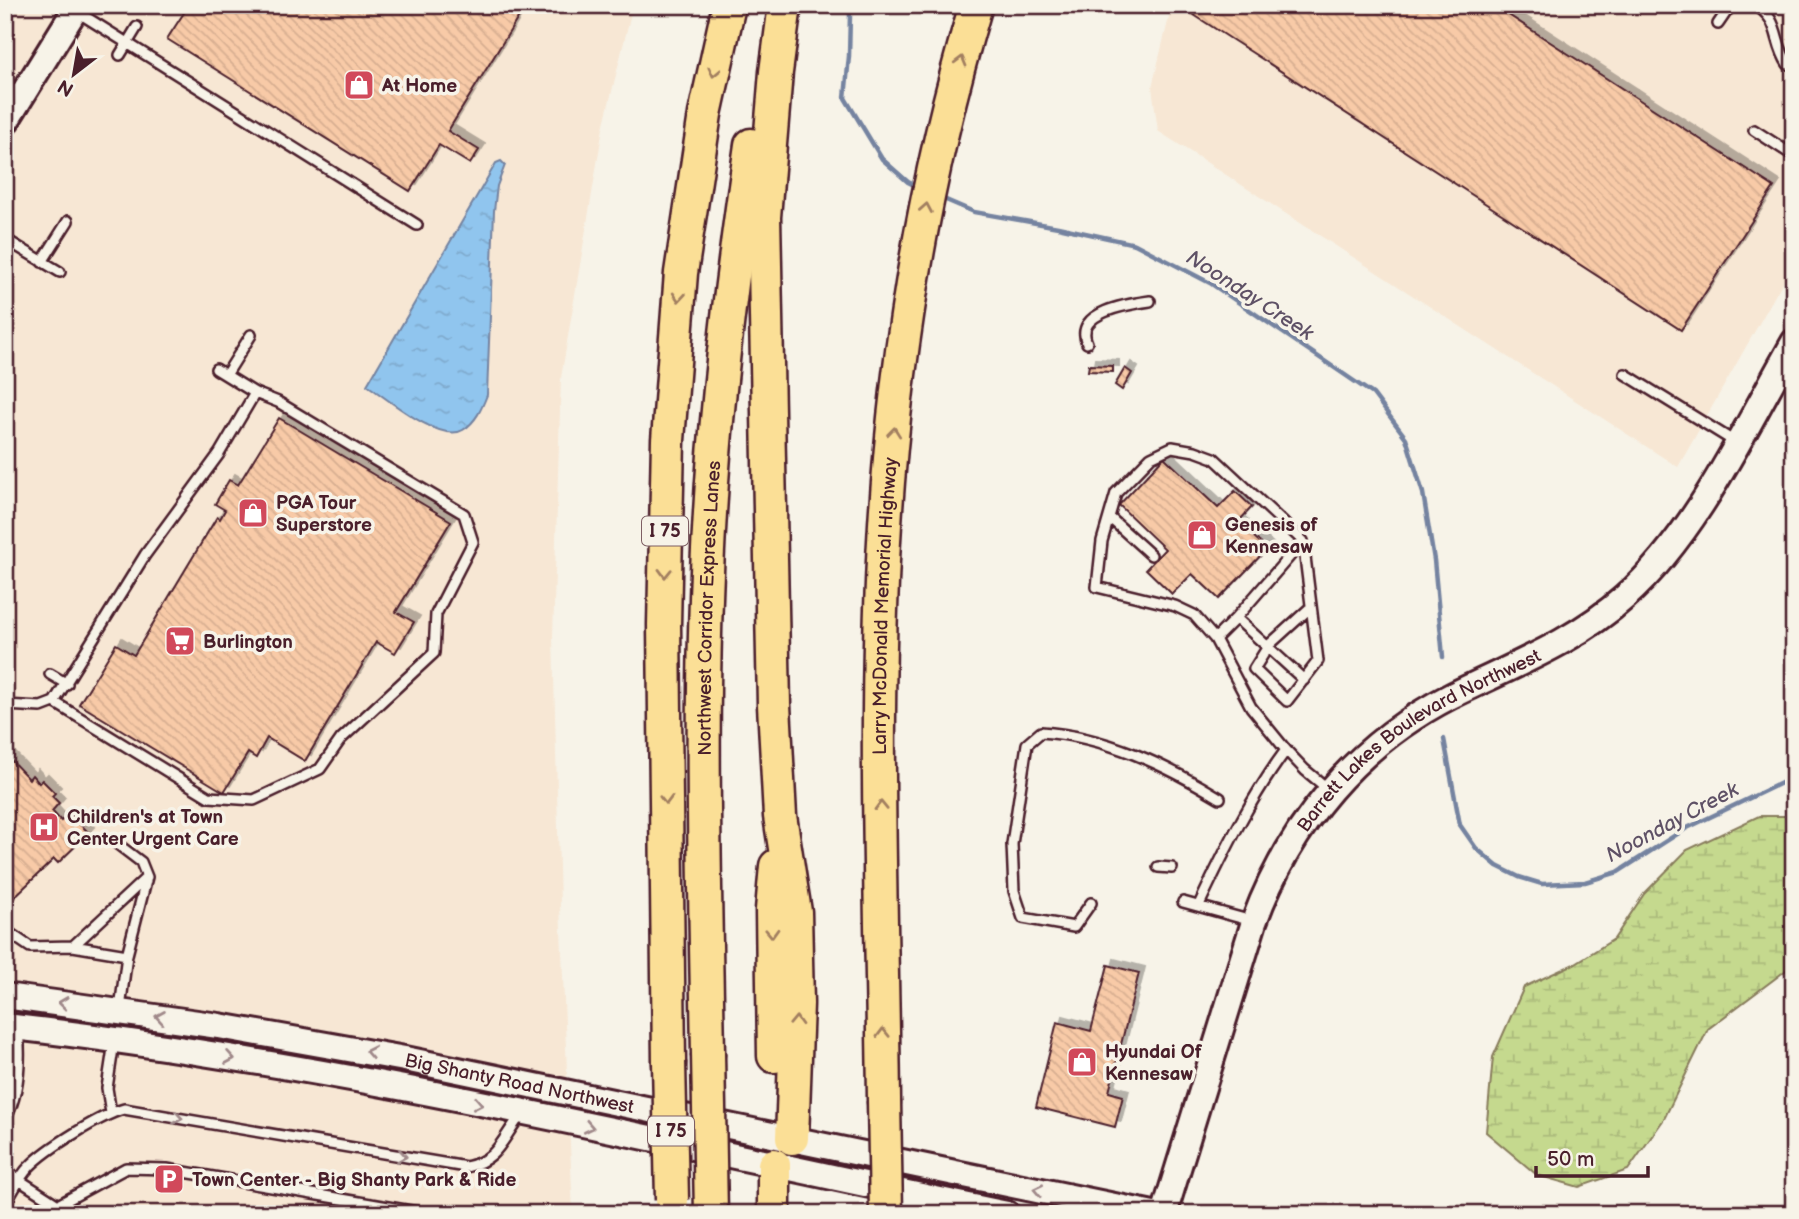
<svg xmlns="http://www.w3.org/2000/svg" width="1799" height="1219" font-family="'Balsamiq Sans',sans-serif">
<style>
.built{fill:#f7e7d4}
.wetland{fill:url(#wetland-marsh);stroke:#887c5c;stroke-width:2}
.water{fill:url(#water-ripples);stroke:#7483a0;stroke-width:2}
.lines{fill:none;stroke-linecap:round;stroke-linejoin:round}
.stream{stroke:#7483a0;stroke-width:4.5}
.building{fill:url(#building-back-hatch);stroke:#4a1f2b;stroke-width:2;filter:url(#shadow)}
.lane-casing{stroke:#4a1f2b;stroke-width:14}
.secondary-casing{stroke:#4a1f2b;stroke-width:30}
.highway-casing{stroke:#4a1f2b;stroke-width:37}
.lane{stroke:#f7f3e8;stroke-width:9}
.secondary{stroke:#f7f3e8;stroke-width:24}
.highway{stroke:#fbdf96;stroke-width:32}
.highway-bridge-casing{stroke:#4a1f2b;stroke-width:37;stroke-linecap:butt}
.highway-bridge{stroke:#fbdf96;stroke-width:32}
.oneway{stroke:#a27f60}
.oneway2{stroke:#a0898a}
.labels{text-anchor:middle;stroke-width:7;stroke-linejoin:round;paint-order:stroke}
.shield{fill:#f7f3e8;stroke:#7e5f64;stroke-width:2}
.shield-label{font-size:18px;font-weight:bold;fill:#4a1f2b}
.poi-label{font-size:19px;font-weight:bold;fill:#4a1f2b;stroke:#f7f3e8;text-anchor:start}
.street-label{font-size:19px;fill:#4a1f2b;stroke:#f7f3e8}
.water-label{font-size:21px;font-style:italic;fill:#5f5166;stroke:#f7f3e8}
</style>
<defs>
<pattern id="wetland-marsh" width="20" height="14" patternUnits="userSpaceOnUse" patternTransform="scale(1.75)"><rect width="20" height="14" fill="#c5d98e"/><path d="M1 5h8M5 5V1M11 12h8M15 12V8" fill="none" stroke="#abba7b"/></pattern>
<pattern id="water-ripples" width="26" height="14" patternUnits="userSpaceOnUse" patternTransform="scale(1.75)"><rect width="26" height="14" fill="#90c5ee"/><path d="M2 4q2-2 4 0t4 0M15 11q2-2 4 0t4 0" fill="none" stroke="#7ea9cc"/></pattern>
<pattern id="building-back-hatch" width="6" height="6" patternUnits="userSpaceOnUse" patternTransform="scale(1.75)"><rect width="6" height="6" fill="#f8caa7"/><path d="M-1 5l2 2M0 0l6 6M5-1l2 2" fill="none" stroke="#d6ad90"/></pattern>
<filter id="shadow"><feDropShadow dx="6" dy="-6" stdDeviation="0" flood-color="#0004"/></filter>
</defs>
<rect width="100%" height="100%" fill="#f7f3e8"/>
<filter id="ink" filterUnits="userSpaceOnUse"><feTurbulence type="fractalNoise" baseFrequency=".0143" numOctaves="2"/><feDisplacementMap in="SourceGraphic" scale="14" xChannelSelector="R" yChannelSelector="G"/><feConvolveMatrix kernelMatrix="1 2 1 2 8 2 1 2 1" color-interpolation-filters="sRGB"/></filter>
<g filter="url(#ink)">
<path class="built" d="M 5,5 L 633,5 L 603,128 L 561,378 L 553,637 L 560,905 L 573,1214 L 5,1214 Z
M 1172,5 L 1794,5 L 1794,262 L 1678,467 L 1158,131 L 1152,87 Z"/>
<path class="wetland" d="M 1759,816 L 1794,816 L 1794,968 L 1789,968 L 1708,1029 L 1664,1119 L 1628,1170 L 1579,1187 L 1537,1175 L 1486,1132 L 1493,1057 L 1524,987 L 1574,964 L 1614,939 L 1644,894 L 1687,850 Z"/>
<path class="water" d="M 501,161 L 505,165 L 497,186 L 494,211 L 487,395 C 482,408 476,422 463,430 C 441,444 386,398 367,385 L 496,163 Z"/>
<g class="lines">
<path class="stream" d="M 848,5 L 850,15 L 849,56 L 845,98 L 882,159 L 908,182 L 918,187
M 939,197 L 974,212 L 1058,227 L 1135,244 L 1210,283 L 1373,394 L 1406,438 L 1423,493 L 1434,560 L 1443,657
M 1444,739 L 1460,825 L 1476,848 L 1497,866 L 1519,877 L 1542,884 L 1585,882 L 1618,872 L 1685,829 L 1794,777"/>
</g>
<path class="building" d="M 189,5 L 526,5 L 448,131 L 479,150 L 470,164 L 439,145 L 410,191 L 167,39 Z
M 1200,5 L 1493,5 L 1774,187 L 1681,330 L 1194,15 Z
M 1089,365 L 1113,366 L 1113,372 L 1088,371 Z
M 1125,368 L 1132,373 L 1122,390 L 1115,385 Z
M 279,418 L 451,521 L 396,612 L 414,622 L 395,653 L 376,642 L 305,761 L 267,738 L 256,758 L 248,753 L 224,792 L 79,704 L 116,644 L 134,655 L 217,517 L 220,519 L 225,510 L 215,504 L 229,480 L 238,485 Z
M 1164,457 L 1218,508 L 1235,491 L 1252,507 L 1238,522 L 1267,549 L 1219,599 L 1192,574 L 1172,594 L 1146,569 L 1165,549 L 1119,505 Z
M 5,754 L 29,779 L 32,775 L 39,783 L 42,780 L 55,793 L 52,796 L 59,803 L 52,811 L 61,821 L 69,813 L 89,833 L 58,863 L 54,859 L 10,901 L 5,896 Z
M 1108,965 L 1139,973 L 1109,1092 L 1123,1096 L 1115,1127 L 1036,1107 L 1057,1022 L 1091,1031 Z"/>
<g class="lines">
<g class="lane-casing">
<path id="lane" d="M 1754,5 C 1781,18 1773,42 1788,64
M 76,11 L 417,225
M 1718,24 L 1731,5
M 120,55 L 137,27
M 1754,130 L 1794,156
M 5,239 L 60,272
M 42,262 L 68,221
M 1087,343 C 1073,312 1129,304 1150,301
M 1625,374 L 1735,442
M 226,375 L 251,335
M 1109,517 L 1151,555
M 1236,618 L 1303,541
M 1215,639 L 1236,618 L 1304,680
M 50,674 L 67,684
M 54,702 L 209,797 L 254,800 L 320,769 L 341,739 L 434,653 L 436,614 L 473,542 L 464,514 L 278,402 L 255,393 L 216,369
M 5,705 L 41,707 L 54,702 L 145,555 L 219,454 L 255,393
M 1286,750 L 1251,707 L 1215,639 L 1194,615 L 1175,606 L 1097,587 L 1102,541 L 1116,493 L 1151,457 L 1172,447 L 1195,451 L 1214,458 L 1303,541 L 1318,661 L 1287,701 L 1254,669 L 1269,645 L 1311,607
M 116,843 L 141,862 L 147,877
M 1158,867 L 1172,868
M 1183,902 L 1252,921
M 1091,903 L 1074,927 L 1023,918 L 1014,891 L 1012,844 L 1027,744 L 1041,732 C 1105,736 1166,765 1220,798
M 1199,905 C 1224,852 1251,797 1286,750 L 1305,770 L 1328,789
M 5,930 L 30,947 L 73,946 L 127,955
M 73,946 L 147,877 L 127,955 L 120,1009
M 111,1113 L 107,1088 L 114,1042
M 5,1120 C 20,1092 21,1060 18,1029
M 5,1171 L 58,1205
M 5,1204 C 13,1192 19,1177 29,1167 C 46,1149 101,1115 124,1109 L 466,1167 C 499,1160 502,1138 521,1115
M 53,1214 L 58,1205 L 126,1168 L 167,1169 L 429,1214"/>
</g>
<g class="secondary-casing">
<g id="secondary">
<path d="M 5,123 L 78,5"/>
<path id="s1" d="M 5,996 L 219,1026 L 405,1059 L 1153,1214"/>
<path d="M 5,1026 C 343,1064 674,1145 1007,1214"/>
<path id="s2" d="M 1164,1214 L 1254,922 C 1290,824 1357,744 1451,696 C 1511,666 1574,643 1625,597 C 1697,533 1746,426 1794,342"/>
</g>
</g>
<g class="highway-casing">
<g id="highway">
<path d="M 785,5 L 776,72 L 764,217 L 774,705 L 780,816 L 795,912 L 797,1004 L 792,1138"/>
<path id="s3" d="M 708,1054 C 705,874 699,693 710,513 C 717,390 733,267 751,145"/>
<path d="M 774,1056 L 772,910 L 776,866"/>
<path d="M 669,1062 L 664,625 L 668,440 L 681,273 L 705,114 L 729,5"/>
<path id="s4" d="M 884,1101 C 882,909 873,716 885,524 C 896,349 926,173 976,5"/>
<path d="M 774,1165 L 774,1214"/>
</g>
</g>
<use href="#lane" class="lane"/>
<use href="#secondary" class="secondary"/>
<use href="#highway" class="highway"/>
<g class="highway-bridge-casing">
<path id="highway-bridge" d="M 708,1054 L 711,1214
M 669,1062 L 672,1200
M 884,1101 L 886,1214"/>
</g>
<use href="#highway-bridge" class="highway-bridge"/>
</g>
<defs><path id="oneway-chevron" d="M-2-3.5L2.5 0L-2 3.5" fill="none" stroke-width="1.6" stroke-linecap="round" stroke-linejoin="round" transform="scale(1.75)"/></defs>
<g class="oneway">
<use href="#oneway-chevron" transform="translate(961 61) rotate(-75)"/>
<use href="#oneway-chevron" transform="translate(714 72) rotate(102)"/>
<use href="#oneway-chevron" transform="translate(926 208) rotate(-80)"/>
<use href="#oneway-chevron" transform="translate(679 297) rotate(95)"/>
<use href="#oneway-chevron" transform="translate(894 432) rotate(-84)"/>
<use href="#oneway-chevron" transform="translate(665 573) rotate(91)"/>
<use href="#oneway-chevron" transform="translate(666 800) rotate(89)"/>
<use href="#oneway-chevron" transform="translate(881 806) rotate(-91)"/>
<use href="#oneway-chevron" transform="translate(772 933) rotate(88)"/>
<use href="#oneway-chevron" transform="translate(796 1021) rotate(-88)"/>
<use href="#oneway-chevron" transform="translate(883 1033) rotate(-91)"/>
</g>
<g class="oneway2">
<use href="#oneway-chevron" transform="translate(63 1003) rotate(-173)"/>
<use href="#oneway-chevron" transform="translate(160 1017) rotate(-171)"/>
<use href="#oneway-chevron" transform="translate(370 1052) rotate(-169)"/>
<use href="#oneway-chevron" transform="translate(230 1058) rotate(10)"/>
<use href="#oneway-chevron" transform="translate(478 1104) rotate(11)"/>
<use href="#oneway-chevron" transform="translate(178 1118) rotate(9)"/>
<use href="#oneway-chevron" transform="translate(589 1127) rotate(12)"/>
<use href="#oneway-chevron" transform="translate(402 1156) rotate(9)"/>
<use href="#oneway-chevron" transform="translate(1038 1190) rotate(-168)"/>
</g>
</g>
<defs>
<g id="shop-square" transform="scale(1.575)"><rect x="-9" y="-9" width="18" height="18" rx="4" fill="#d1495b" stroke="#f7f3e8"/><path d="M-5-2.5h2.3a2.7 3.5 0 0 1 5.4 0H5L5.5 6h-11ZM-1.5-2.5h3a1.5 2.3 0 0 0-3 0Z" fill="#fff"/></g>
<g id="supermarket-square" transform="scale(1.575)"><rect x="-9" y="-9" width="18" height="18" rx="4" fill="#d1495b" stroke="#f7f3e8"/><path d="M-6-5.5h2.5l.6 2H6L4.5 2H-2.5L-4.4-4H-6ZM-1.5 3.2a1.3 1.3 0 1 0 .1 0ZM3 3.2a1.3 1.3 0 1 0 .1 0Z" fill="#fff"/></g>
<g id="hospital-square" transform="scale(1.575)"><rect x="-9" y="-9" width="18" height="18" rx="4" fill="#d1495b" stroke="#f7f3e8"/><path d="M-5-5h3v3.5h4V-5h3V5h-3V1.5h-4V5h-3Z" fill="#fff"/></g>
<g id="parking-square" transform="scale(1.575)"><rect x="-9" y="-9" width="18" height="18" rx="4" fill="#d1495b" stroke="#f7f3e8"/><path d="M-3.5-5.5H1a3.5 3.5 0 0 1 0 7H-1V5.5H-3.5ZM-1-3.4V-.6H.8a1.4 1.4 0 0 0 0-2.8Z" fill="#fff"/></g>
</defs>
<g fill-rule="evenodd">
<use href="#shop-square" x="359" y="85"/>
<use href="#shop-square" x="253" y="513"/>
<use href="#shop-square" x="1202" y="535"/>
<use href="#supermarket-square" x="180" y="641"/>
<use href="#hospital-square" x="44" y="827"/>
<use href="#shop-square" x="1082" y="1062"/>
<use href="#parking-square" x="169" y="1179"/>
</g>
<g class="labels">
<g class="shield">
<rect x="642" y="516.5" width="46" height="29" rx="5"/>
<rect x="648" y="1116.5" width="46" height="29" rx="5"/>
</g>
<g class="shield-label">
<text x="665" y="537">I 75</text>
<text x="671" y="1137">I 75</text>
</g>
<g class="poi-label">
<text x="382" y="92">At Home</text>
<text x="276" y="509">PGA Tour<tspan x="276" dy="22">Superstore</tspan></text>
<text x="1225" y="531">Genesis of<tspan x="1225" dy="22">Kennesaw</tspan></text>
<text x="203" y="648">Burlington</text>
<text x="67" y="823">Children's at Town<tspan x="67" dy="22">Center Urgent Care</tspan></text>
<text x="1105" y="1058">Hyundai Of<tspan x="1105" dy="22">Kennesaw</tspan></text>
<text x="192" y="1186">Town Center - Big Shanty Park &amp; Ride</text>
</g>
<g class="street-label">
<text dy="7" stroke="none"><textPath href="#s4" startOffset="495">Larry McDonald Memorial Highway</textPath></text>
<text dy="7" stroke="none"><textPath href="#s3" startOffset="446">Northwest Corridor Express Lanes</textPath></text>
<text dy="7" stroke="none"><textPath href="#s2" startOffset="560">Barrett Lakes Boulevard Northwest</textPath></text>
<text dy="7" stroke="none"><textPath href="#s1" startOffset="522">Big Shanty Road Northwest</textPath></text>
</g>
<g class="water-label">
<text transform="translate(1250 295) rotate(33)" y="7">Noonday Creek</text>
<text transform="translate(1672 822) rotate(-28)" y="7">Noonday Creek</text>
</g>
</g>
<rect width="1799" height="1219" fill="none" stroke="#f7f3e8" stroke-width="28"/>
<rect x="14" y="14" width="1771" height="1191" fill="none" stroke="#4a1f2b" stroke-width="2.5" filter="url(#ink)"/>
<g transform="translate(74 74) rotate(211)" stroke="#f7f3e8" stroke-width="5" paint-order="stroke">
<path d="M0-5L12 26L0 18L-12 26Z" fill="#4a1f2b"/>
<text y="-10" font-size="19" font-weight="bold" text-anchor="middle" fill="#4a1f2b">N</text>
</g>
<path d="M1536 1166v10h112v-10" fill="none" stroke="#4a1f2b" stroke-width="3.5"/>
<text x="1547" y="1166" font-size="21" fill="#4a1f2b" stroke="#f7f3e8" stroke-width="5" paint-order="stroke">50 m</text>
</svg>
